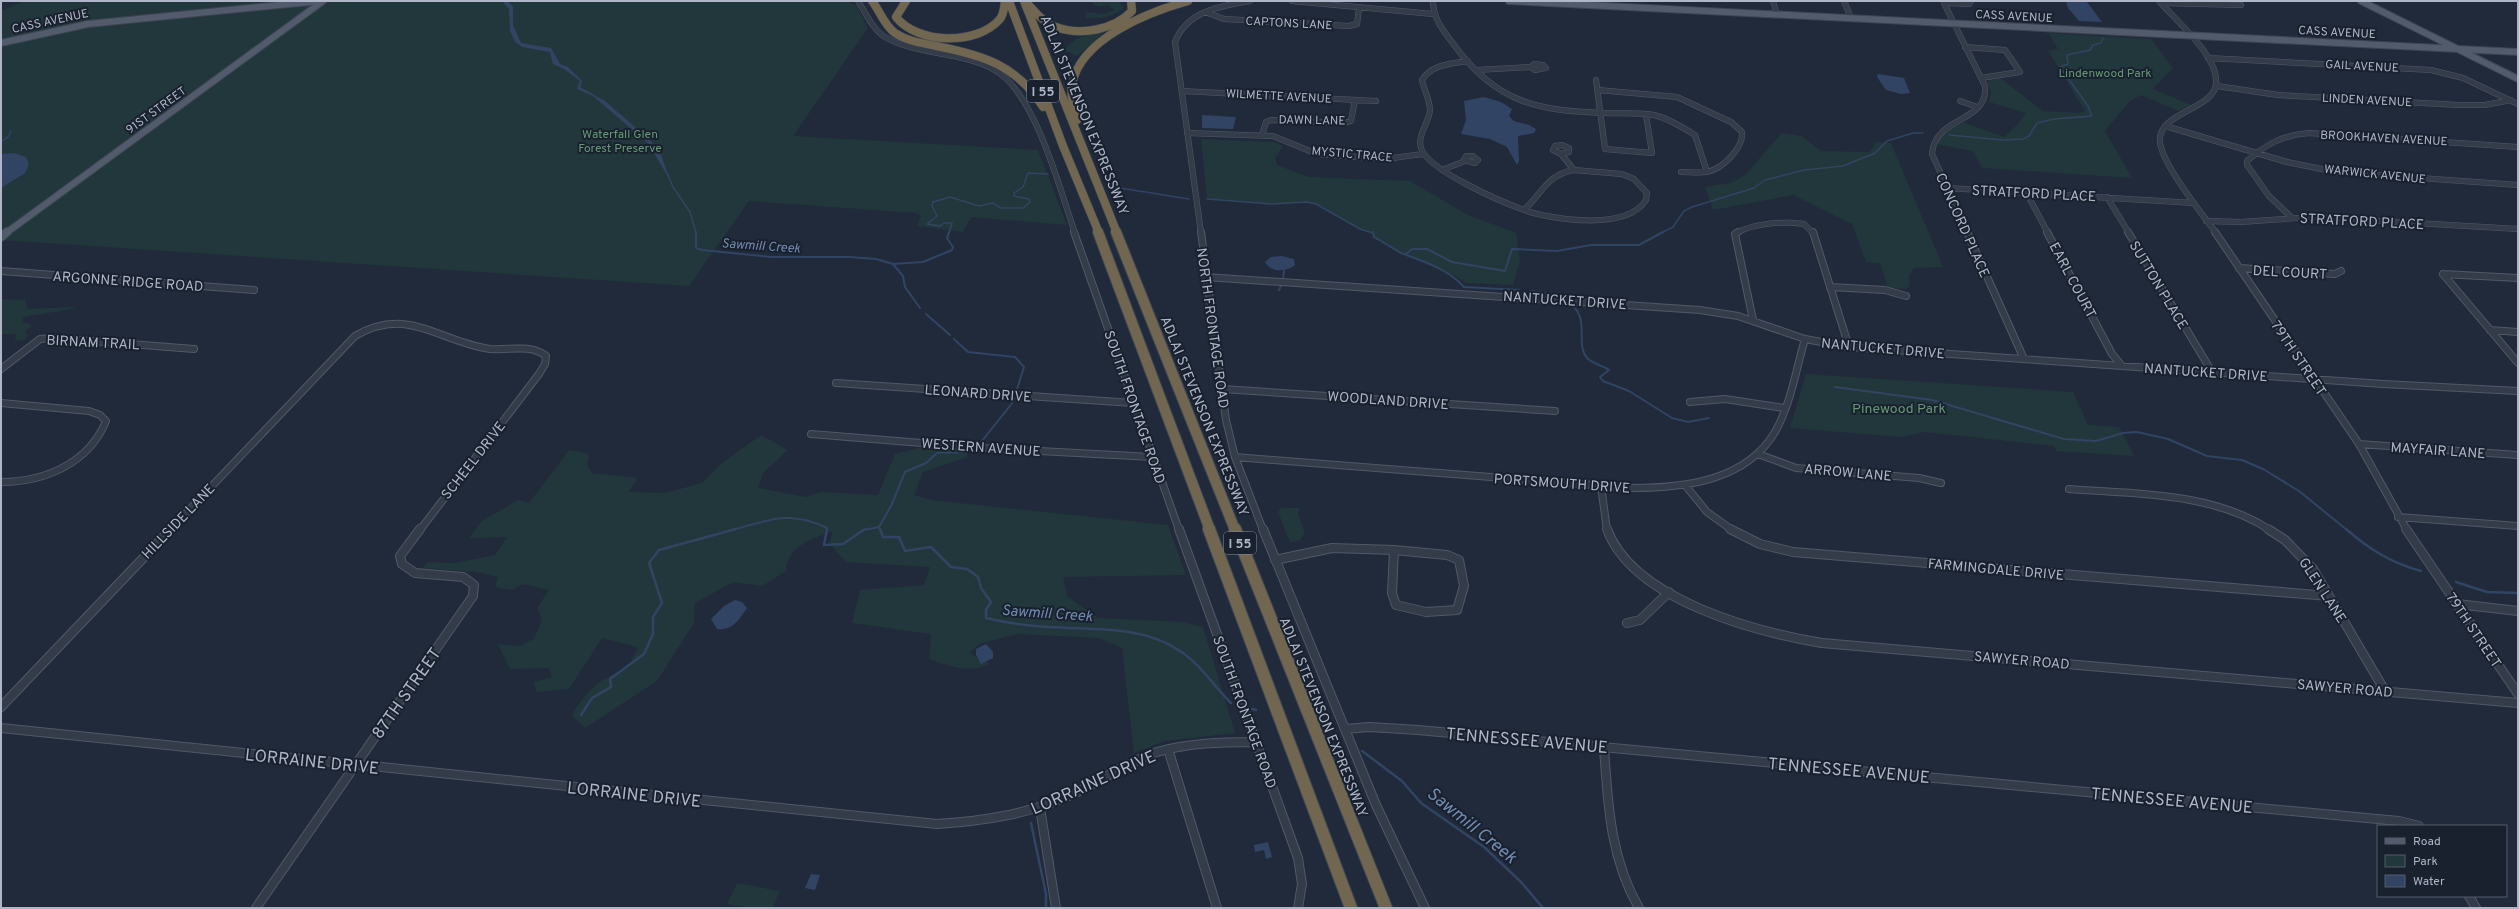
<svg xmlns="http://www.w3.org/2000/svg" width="2519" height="909" font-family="Overpass,sans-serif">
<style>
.green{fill:#22373b}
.water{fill:#324463}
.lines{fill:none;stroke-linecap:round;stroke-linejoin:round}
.stream-far2{stroke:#324463;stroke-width:1.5}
.stream-far1{stroke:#324463;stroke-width:2}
.stream{stroke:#324463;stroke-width:2.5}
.minor-far2-casing{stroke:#515968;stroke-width:6}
.minor-far1-casing{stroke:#515968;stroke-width:8}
.minor-casing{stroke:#515968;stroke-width:10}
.major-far1-casing{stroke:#3d4554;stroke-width:8}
.major-casing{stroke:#3d4554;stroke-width:10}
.highway-far2-casing{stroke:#3e4655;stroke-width:9}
.highway-far1-casing{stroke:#3e4655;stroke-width:12}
.highway-casing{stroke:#3e4655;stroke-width:14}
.minor-far2{stroke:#343c4a;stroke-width:5}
.minor-far1{stroke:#343c4a;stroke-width:6}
.minor{stroke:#343c4a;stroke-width:8}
.major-far1{stroke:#525b6b;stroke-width:6}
.major{stroke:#525b6b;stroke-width:8}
.highway-far2{stroke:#716650;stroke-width:8}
.highway-far1{stroke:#716650;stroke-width:10}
.highway{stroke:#716650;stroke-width:12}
.labels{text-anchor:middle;stroke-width:4;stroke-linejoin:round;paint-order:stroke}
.far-street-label{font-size:12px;fill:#aeb6c7;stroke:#19212f}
.far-park-label{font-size:12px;fill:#659973;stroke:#19212f}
.shield{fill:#19212f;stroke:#818999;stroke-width:1}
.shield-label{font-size:13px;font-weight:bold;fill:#aeb6c7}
.far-water-label{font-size:13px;font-style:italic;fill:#748bb1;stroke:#19212f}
.street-label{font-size:14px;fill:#aeb6c7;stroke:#19212f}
.park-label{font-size:14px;fill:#659973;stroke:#19212f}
.water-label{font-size:15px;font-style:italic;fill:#748bb1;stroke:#19212f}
.near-street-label{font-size:17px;fill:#aeb6c7;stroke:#19212f}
.near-water-label{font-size:18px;font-style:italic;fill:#748bb1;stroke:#19212f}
</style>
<rect width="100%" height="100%" fill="#202a3a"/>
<path class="green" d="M 24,1 L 848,1 L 857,6 L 868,28 L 793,136 L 1038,150 L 1067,225 L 971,217 L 963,232 L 917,226 L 921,216 L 916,213 L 749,201 L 689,286 L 1,240 L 1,11 Z
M 1093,1 L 1118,1 L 1124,8 C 1111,18 1102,18 1085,18 L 1087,12 L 1102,14 L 1115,10 L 1107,5 L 1099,7 L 1093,4 Z
M 1106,31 L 1077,56 L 1065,50 C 1075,36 1089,33 1106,31 Z
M 2048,33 L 2151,39 L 2173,68 L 2153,89 L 2191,105 L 2178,111 L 2141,95 L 2130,101 L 2105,131 L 2132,178 L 1982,168 L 1973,151 L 1936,144 L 1945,132 L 1962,122 L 2004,137 L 2018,124 L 2026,113 L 1989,102 L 1991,92 L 1987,81 L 2000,78 L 2043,111 L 2078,113 L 2085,111 L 2048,51 L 2058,49 Z
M 1782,133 L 1802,136 L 1821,151 L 1870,152 L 1876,142 L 1891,143 L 1943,267 L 1914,268 L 1909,276 L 1910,285 L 1907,289 L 1888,288 L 1880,263 L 1866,262 L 1852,224 L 1793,195 L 1713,210 L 1705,187 L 1731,183 L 1745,175 Z
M 1201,139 L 1273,142 L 1283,146 L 1275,158 L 1277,165 L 1308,177 L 1410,181 L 1468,215 L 1516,233 L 1520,261 L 1513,285 L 1467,283 L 1441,268 L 1400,252 L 1374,237 L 1373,232 L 1360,229 L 1316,204 L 1307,202 L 1271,204 L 1207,199 Z
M 1,299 L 25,300 L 28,309 L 76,307 C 71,310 33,315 23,317 L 22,323 L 29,323 L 32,327 L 25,331 L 28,336 L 23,341 L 15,340 L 16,334 L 4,334 L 1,336 Z
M 1806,374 L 2073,392 L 2088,425 L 2119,427 L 2134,456 L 2056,451 L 2054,446 L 1925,432 L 1901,437 L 1790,428 Z
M 761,435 L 788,450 L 763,473 L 758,488 L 806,497 L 820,492 L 878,495 L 895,454 L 924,447 L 968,450 L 967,457 L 923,472 L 914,495 L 931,500 L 1168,525 L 1186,575 L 1063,577 L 1067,596 L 1098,618 L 1182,622 L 1203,627 L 1235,733 L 1165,741 L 1134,753 L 1122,648 L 1099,638 L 1018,634 L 981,643 L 969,653 L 990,664 C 968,674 950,666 929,659 L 931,634 L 852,623 L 860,590 L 924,585 L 930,567 L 846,562 L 829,543 L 833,531 C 811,540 788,545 786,571 L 762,586 L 733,582 L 695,603 L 694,623 L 657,681 L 585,728 L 572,716 C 585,690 603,677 628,668 L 638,647 L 602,638 L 569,689 L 536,692 L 534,682 L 552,677 L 549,668 L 510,669 L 498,644 L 519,646 L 534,639 L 542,619 L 537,608 L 549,590 L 522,584 L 512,590 L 495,587 L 498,577 L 476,572 L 423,568 L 427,562 L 455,563 L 495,555 L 507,537 L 469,538 L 482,521 L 518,500 L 529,503 L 569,450 L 589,454 L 587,465 L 592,473 L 638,478 L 628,492 L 665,493 L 702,483 L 722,463 Z
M 1281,508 L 1300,508 L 1298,514 L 1305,533 L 1300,540 L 1290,543 L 1278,512 Z
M 737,883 L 780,891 L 772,908 L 751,908 L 727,904 Z"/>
<path class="water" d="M 502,1 L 508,1 L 513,7 L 513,25 L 521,43 L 551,48 L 560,64 L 568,67 L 582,81 L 580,87 L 605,101 L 651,141 L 661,155 L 671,182 L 649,144 L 593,96 L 577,89 L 580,81 L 564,69 L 553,64 L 550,52 L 522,47 L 515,42 L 510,31 L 509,9 Z
M 2066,1 L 2087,2 L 2102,22 L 2079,21 L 2068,8 Z
M 1878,74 L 1904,78 L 1910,93 L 1901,94 L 1886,90 L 1877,77 Z
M 1484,97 L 1501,102 L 1512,109 L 1509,116 L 1514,121 L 1529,125 L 1536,129 L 1534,133 L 1518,136 L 1519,161 L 1517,165 L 1507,147 L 1490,139 L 1461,134 L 1466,120 L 1464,101 Z
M 1202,115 L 1236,117 L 1233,129 L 1202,128 Z
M 14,153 L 26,157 L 29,164 L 25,173 L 1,188 L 1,154 Z
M 1282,256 L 1294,259 L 1295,265 C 1287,272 1271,273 1265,262 L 1271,257 Z
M 735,600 L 742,602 L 747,608 C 739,620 732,631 717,629 L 711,619 L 724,606 Z
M 986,644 L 993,652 L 993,658 L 981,664 L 976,655 L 976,649 Z
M 1268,842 L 1272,857 L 1266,859 L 1264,850 L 1255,852 L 1254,845 Z
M 811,874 L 820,875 L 815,890 L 805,888 Z"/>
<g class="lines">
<path class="stream-far2" d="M 1949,135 L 2003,140 L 2023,139 L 2029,136 L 2037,123 L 2054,119 L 2092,116 L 2088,106 L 2060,67 L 2068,64 L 2067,55 L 2090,50 L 2093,45 L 2101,43 L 2103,38
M 2,141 L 8,137 L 11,131
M 668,175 L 673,187 L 690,212 L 696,233
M 1114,187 L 1189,199
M 1207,199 L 1271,204 L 1307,202 L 1316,204 L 1360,229 L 1373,233
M 949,233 L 952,223 L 944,223 L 940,226 L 927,224 L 937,216 L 932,206 L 933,202 L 950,197 L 979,206 L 993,203 L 1001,208 L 1023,208 L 1030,202 L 1029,199 L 1014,196 L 1014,193 L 1023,187 L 1028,173 L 1048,174
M 1661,233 L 1673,227 L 1684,211 L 1692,207 L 1754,188 L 1765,180 L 1804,170 L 1843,166 L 1875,153 L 1887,141 L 1913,133 L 1923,133"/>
<path class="stream-far1" d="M 696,232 L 696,248 L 702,250 L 771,257 L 850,257 L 876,259 L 893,264 L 923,262 L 952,250 L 953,247 L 947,238 L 949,232
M 1373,232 L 1374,237 C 1383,242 1392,248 1401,253 C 1424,262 1447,268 1464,287 L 1519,290
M 1406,254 L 1412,249 L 1427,249 L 1452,262 L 1505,271 L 1512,249 L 1557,251 L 1591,245 L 1639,245 L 1663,232
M 893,264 L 903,276 L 905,287 L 920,308
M 1283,279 L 1284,271
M 1279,290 L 1282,284
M 1531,291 L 1556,295
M 1572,305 C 1590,321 1575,344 1587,358 C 1593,364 1602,365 1609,370 L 1600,377 L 1603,381 L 1629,391 L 1672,418 L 1688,422 L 1709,418
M 926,314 L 950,335
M 954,339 L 968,352 L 1015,357 L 1024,367 L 1013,402 L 978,446
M 1835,387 L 1932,400 L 2064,439 L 2096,441 L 2123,433 L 2137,432 L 2168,439 L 2207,456 L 2242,460 L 2263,469 L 2299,491 L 2347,530
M 732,530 C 769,520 790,510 827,528 L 827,530
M 864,530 L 879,527
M 880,530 L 879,527 L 891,506 L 905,472 L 926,463 L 937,453 L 966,452 L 975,449"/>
<path class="stream" d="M 827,529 L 824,545 L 843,544 L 865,529
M 880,529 L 883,537 L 899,537 L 905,551 L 931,547 L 951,567 L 967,569 L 978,577 L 981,588 L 991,602 L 986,610 L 986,618 C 1007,623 1028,626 1049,627 C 1093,630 1142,625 1180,651 C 1200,664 1214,686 1231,703
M 2346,529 C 2369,549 2391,563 2421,571
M 2456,582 L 2487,592 L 2518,593
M 1252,709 L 1256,710
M 581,715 L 592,698 L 611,687 L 610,679 L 644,654 L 653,634 L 653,617 L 662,603 L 649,563 L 659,550 L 736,529
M 1362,751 L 1402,781 L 1421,803 L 1484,847 L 1521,882 L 1543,908
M 1031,823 L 1046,894 L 1046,908"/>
<g class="minor-far2-casing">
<path id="minor-far2" d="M 858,1 C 865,12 873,30 885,37 C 919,57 972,51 1002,75 C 1038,104 1060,190 1075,233
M 1292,1 L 1433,14
M 1433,1 C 1433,19 1444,32 1455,46 C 1496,103 1539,111 1606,113 C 1621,114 1639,112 1654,115 C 1669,119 1682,127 1695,135 L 1707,172
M 1773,1 L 1777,15
M 1844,1 L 1851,18
M 1943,1 L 1985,86 C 1989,123 1934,116 1932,154 L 1968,233
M 2159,1 C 2176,21 2219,56 2216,84 C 2214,110 2156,112 2160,143 C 2164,167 2201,212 2216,233
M 1944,3 L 1969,4 L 1971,1
M 2161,3 L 2241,5
M 1205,12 L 1224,19 L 1349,26 L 1357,24 L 1359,9
M 1965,47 L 2005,50 L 2020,72 L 1981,78
M 2208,58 L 2431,70 L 2463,78 L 2518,104
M 1468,61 C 1451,64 1432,64 1422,80 C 1424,90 1430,100 1430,110 C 1429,123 1417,135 1421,148 C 1427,170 1502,202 1524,210
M 1534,64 L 1543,65 L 1546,68 L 1535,70 L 1531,67 Z
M 1477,70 L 1531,67
M 1596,80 L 1605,149 L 1652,153 L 1646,115
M 2217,86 L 2278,95 L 2459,105 L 2485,105 L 2511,100
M 1598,90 L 1677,97 L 1731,122 L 1742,132 C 1744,148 1722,169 1707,172 C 1699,173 1689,172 1681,172
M 1182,91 L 1376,101
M 1960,101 L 1977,107
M 2165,126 L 2287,162 L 2336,172 L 2518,185
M 1187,133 L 1273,136 L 1317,154 L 1385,159 L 1423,154
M 1262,135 L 1266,122 L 1271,120 L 1345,123 L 1351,121 L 1355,100
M 1562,145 L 1569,148 L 1569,152 L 1561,154 L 1553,150 L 1555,146 Z
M 1561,154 L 1574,170
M 1466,156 L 1473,156 L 1478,160 L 1475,163 L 1464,160 Z
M 1442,170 L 1465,161
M 1574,170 L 1622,174 L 1634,179 L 1647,193 L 1646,200 C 1627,231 1553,220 1524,210 C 1543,192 1547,175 1574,170 Z
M 1947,188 L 2194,203
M 2026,192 L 2048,233
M 2107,197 L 2129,233
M 2291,217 L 2269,196 L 2247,165 L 2247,161 C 2266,144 2283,135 2309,133 L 2518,147
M 2206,221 L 2241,222 L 2312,217 L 2518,229
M 1201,233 L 1175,42 C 1187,11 1220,6 1250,1
M 1736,233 C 1755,223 1783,221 1804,224 L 1813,233"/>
</g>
<g class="minor-far1-casing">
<path id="minor-far1" d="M 1074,232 L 1179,530
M 1201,232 L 1226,420 L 1235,457 L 1263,530
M 1738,232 L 1735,234 L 1753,320
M 1813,232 L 1849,347
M 1967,232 L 2024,359
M 2047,232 L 2112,354 L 2122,366
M 2128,232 L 2212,372
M 2215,232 L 2359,444 L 2407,530
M 2239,268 L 2335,274 L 2341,271
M 1,271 L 254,290
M 2443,274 L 2518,363
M 2443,274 L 2518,278
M 1205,277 L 1700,310 L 1738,316 L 1805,339 L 1849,347 L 2383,384 L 2518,391
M 1830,287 L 1885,290 L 1906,296
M 2490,330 L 2518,332
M 1,369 L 40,339 L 53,338 L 194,349
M 836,383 L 1133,403
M 1222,389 L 1555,411
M 1690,402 L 1725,399 L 1784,408
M 1,403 L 89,411 L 100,415 L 106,421 C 89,463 45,482 1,482
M 811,434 L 983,448 L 1152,457
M 2359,444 L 2518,455
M 1758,454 L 1796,468 L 1919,478 L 1941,483
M 1235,457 L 1632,488 C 1684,488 1746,481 1775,432 C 1791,404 1796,369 1805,339
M 1685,485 L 1707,512 L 1732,530
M 1601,486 L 1607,530
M 2069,489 C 2136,494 2212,492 2270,530
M 2398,517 L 2518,526
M 170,530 L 355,336 C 408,305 439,342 490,349 C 509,351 529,343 546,356 L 545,364 L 539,374 L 420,530"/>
</g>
<g class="minor-casing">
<path id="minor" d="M 1179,529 L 1298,858 L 1302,884 L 1298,908
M 1263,529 L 1376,805 L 1425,908
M 1607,529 C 1633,600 1756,632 1822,643 L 2518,703
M 1730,529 L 1760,544 L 1793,552 L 2329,596
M 2268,529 L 2285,540 L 2313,569 L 2385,691
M 2406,529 L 2518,694
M 1394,550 L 1447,555 L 1459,560 L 1464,586 L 1457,610 L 1426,612 L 1396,605 L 1392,593 Z
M 1275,560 L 1332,548 L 1394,550
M 2457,604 L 2518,611
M 1627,623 L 1640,620 L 1669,592
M 1,707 L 171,529
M 1,728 L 937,824 C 984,821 1030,814 1073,794 C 1101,781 1127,762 1157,752 C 1188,743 1222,742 1254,742
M 1345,729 L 1369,727 L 1418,730 L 2399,821 L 2419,826
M 1604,748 C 1608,804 1610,858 1639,908
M 1168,749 L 1217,908
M 1040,808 L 1056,908
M 2469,896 L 2476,908
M 256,908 L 473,596 L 474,585 L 463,577 L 415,573 L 402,564 L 400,556 L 420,529"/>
</g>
<g class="major-far1-casing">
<path id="major-far1" d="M 1509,1 L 2518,52
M 2361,1 L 2518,79
M 1,43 L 88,24 L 320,1
M 6,233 L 323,1"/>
</g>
<g class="major-casing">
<path id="major" d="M 1,237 L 7,232"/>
</g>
<g class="highway-far2-casing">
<path id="highway-far2" d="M 872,1 C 880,11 884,25 895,33 C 907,41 922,43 936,46 C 982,55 1017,65 1043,107
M 906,1 L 896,17 C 917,44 977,46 1000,19 C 1004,14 1004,7 1005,1
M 1009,1 L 1063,146 L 1099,233
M 1024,1 L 1117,233
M 1027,3 C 1035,12 1044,23 1056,27 C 1080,36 1114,30 1132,11 L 1131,1
M 1077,120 C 1074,108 1070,96 1072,84 C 1081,38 1149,12 1188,1"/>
</g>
<g class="highway-far1-casing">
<path id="highway-far1" d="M 1098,232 L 1210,530
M 1116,232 L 1235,530"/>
</g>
<g class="highway-casing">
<path id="highway" d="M 1209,529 L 1351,908
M 1235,529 L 1386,908"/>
</g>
<use href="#minor-far2" class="minor-far2"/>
<use href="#minor-far1" class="minor-far1"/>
<use href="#minor" class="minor"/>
<use href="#major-far1" class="major-far1"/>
<use href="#major" class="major"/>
<use href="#highway-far2" class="highway-far2"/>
<use href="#highway-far1" class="highway-far1"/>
<use href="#highway" class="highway"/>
</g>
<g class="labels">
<g class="far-street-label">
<text transform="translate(2014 16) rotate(3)" y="4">CASS AVENUE</text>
<text transform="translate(50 21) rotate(-12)" y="4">CASS AVENUE</text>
<text transform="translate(1289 23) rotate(3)" y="4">CAPTONS LANE</text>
<text transform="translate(2337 32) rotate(3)" y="4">CASS AVENUE</text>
<text transform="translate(2362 66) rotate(3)" y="4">GAIL AVENUE</text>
<text transform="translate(1279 96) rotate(3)" y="4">WILMETTE AVENUE</text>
<text transform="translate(2367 100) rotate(3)" y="4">LINDEN AVENUE</text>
<text transform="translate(156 110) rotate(-36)" y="4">91ST STREET</text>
<text transform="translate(1312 120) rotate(1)" y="4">DAWN LANE</text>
<text transform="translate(2384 138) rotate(3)" y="4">BROOKHAVEN AVENUE</text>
<text transform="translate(1352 154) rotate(5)" y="4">MYSTIC TRACE</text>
<text transform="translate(2375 174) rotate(6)" y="4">WARWICK AVENUE</text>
</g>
<g class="far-park-label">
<text x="2105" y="77">Lindenwood Park</text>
<text x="620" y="138">Waterfall Glen<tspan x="620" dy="14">Forest Preserve</tspan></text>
</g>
<g class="shield">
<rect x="1027" y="80" width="32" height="22" rx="3"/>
<rect x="1224" y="532" width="32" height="22" rx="3"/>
</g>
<g class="shield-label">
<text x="1043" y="96">I 55</text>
<text x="1240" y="548">I 55</text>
</g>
<g class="far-water-label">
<text transform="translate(761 245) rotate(4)" y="5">Sawmill Creek</text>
</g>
<g class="street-label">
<text transform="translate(1085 115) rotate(68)" y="5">ADLAI STEVENSON EXPRESSWAY</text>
<text transform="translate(2034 193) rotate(3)" y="5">STRATFORD PLACE</text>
<text transform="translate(2362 221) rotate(3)" y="5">STRATFORD PLACE</text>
<text transform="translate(1963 225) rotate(66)" y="5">CONCORD PLACE</text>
<text transform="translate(2290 272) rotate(3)" y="5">DEL COURT</text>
<text transform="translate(2073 280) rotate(62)" y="5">EARL COURT</text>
<text transform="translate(128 281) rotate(4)" y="5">ARGONNE RIDGE ROAD</text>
<text transform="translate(2159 285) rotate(59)" y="5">SUTTON PLACE</text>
<text transform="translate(1565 300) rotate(4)" y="5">NANTUCKET DRIVE</text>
<text transform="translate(1213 328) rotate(82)" y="5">NORTH FRONTAGE ROAD</text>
<text transform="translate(93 342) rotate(3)" y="5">BIRNAM TRAIL</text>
<text transform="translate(1883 348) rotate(5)" y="5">NANTUCKET DRIVE</text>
<text transform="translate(2299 358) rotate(56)" y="5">79TH STREET</text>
<text transform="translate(2206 372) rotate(4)" y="5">NANTUCKET DRIVE</text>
<text transform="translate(978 393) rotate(4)" y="5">LEONARD DRIVE</text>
<text transform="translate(1388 400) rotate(4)" y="5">WOODLAND DRIVE</text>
<text transform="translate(1135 407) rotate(71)" y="5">SOUTH FRONTAGE ROAD</text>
<text transform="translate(1205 416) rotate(68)" y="5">ADLAI STEVENSON EXPRESSWAY</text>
<text transform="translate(981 447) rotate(4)" y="5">WESTERN AVENUE</text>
<text transform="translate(2438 450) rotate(4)" y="5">MAYFAIR LANE</text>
<text transform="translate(473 460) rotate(-52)" y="5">SCHEEL DRIVE</text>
<text transform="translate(1848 472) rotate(5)" y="5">ARROW LANE</text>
<text transform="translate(1562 483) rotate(4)" y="5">PORTSMOUTH DRIVE</text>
<text transform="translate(178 521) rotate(-46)" y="5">HILLSIDE LANE</text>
<text transform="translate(1996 569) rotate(5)" y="5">FARMINGDALE DRIVE</text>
<text transform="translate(2323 590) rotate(57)" y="5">GLEN LANE</text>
<text transform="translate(2474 630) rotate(56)" y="5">79TH STREET</text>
<text transform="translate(2022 660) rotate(5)" y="5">SAWYER ROAD</text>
<text transform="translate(2345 688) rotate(5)" y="5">SAWYER ROAD</text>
<text transform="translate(1245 712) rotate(70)" y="5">SOUTH FRONTAGE ROAD</text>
<text transform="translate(1324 717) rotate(68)" y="5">ADLAI STEVENSON EXPRESSWAY</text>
</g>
<g class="park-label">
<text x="1899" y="413">Pinewood Park</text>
</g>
<g class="water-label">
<text transform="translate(1047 613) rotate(4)" y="5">Sawmill Creek</text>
</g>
<g class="near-street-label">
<text transform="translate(406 693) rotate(-55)" y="6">87TH STREET</text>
<text transform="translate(1527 740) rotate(5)" y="6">TENNESSEE AVENUE</text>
<text transform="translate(312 761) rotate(6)" y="6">LORRAINE DRIVE</text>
<text transform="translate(1849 770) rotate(5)" y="6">TENNESSEE AVENUE</text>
<text transform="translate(1093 782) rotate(-24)" y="6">LORRAINE DRIVE</text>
<text transform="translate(634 794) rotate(6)" y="6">LORRAINE DRIVE</text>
<text transform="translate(2172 800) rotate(5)" y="6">TENNESSEE AVENUE</text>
</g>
<g class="near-water-label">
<text transform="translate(1472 825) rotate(39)" y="6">Sawmill Creek</text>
</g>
</g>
<rect width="2519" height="909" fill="none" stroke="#aeb6c7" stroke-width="4"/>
<rect x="2377" y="825" width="130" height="72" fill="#19212f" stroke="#555d6c"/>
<rect x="2385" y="838" width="20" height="6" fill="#525b6b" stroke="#555d6c"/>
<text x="2413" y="845" font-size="12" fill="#aeb6c7">Road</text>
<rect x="2385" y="855" width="20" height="12" fill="#22373b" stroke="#555d6c"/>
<text x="2413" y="865" font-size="12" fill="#aeb6c7">Park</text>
<rect x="2385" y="875" width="20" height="12" fill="#324463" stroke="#555d6c"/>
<text x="2413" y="885" font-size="12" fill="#aeb6c7">Water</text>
</svg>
